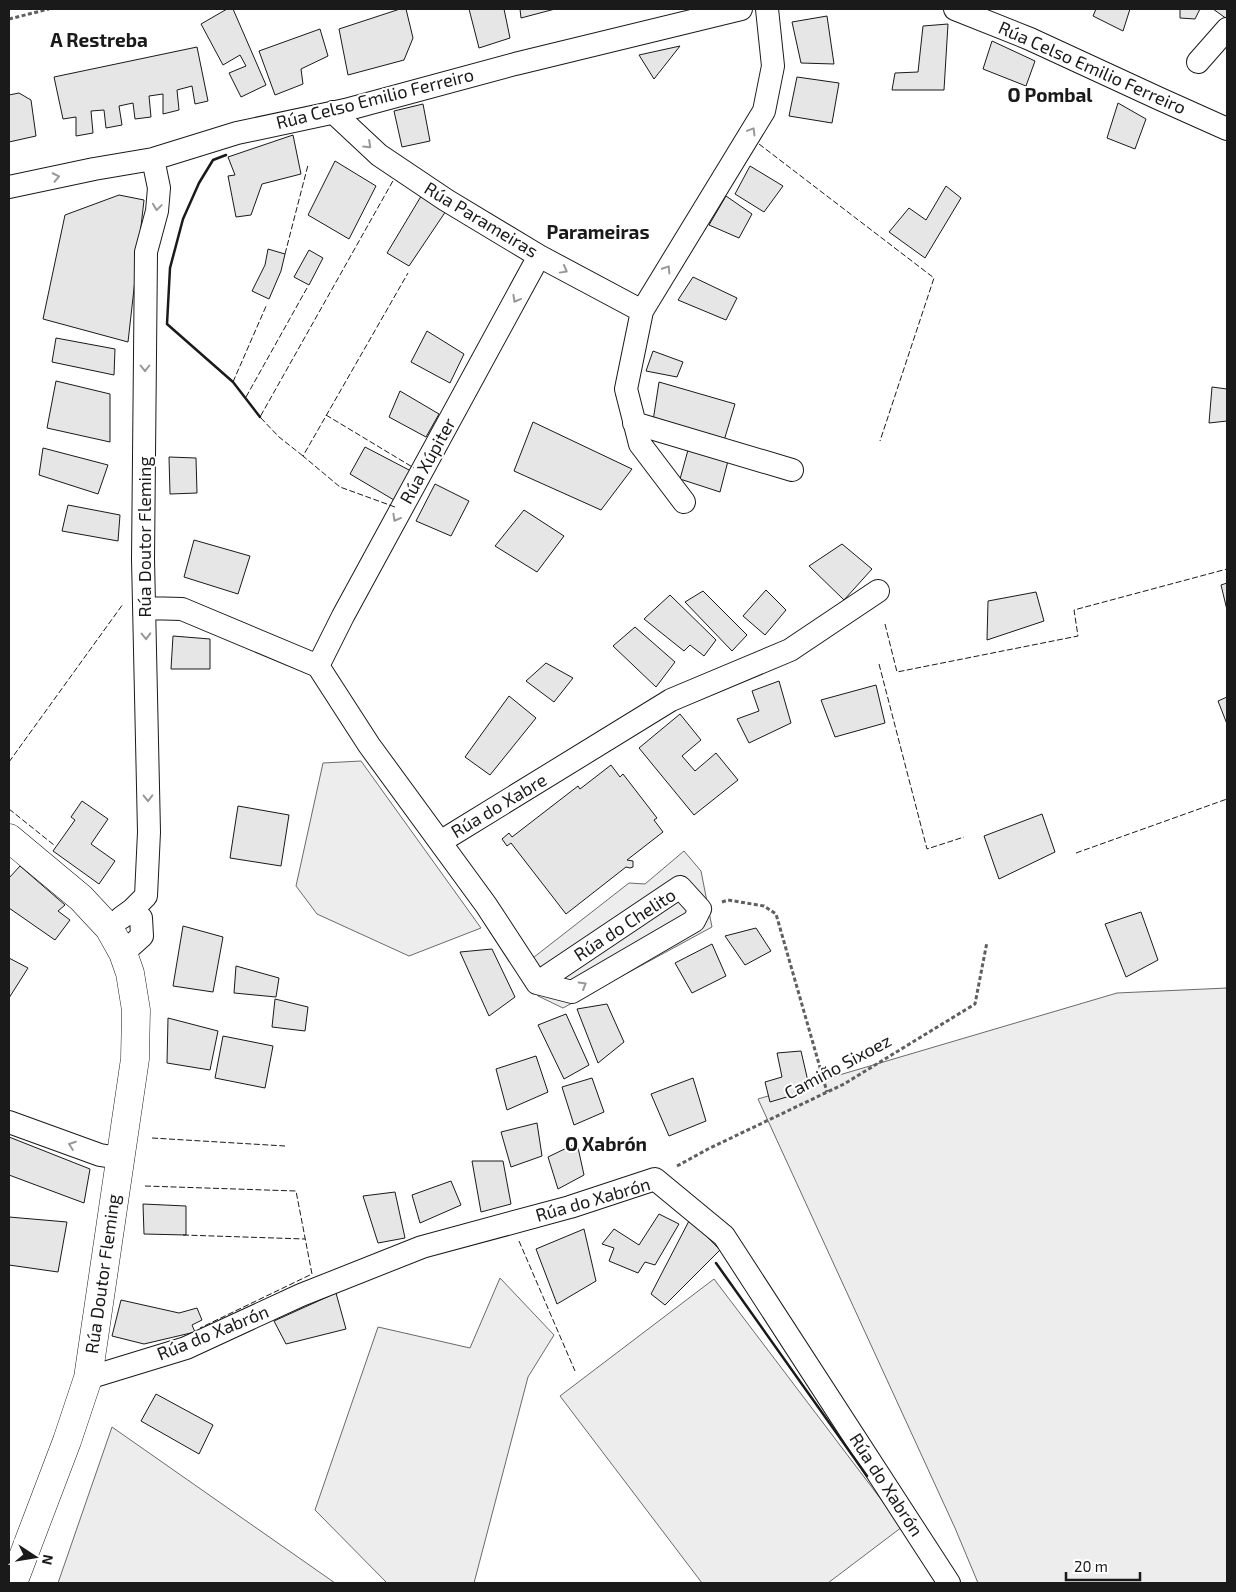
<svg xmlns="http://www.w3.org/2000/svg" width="1236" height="1592" font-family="'Exo 2',sans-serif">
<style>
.built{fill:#ededed;stroke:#6a6a6a}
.building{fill:#e6e6e6;stroke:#1a1a1a}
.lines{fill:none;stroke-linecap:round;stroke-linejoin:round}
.street-casing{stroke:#1a1a1a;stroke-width:24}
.secondary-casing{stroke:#1a1a1a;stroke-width:29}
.path{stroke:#5f5f5f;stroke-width:3;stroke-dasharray:4 2.5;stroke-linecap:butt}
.street{stroke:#fff;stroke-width:22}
.secondary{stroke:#fff;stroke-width:28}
.fence{stroke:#1a1a1a;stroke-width:1;stroke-dasharray:6 2.5;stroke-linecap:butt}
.wall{stroke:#1a1a1a;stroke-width:2.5}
.oneway{stroke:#989898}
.labels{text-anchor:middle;stroke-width:4;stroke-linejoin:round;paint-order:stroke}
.street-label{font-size:18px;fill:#1a1a1a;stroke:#fff}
.neighbourhood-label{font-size:19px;font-weight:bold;fill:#1a1a1a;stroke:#fff}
</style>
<rect width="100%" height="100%" fill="#fff"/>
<path class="built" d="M 361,761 L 481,928 L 409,956 L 317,914 L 296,886 L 323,763 Z
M 684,851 L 701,871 L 712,927 L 563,1008 L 538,996 L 520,968 L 629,883 L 645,884 Z
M 1227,988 L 1227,1583 L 978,1583 L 955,1528 L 758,1099 L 1117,993 Z
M 500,1278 L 554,1335 L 528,1377 L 474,1583 L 387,1583 L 315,1510 L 378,1327 L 470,1348 Z
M 714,1279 L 902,1527 L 828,1583 L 702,1583 L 560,1396 Z
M 112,1427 L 335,1583 L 58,1583 Z"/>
<path class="building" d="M 227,9 L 233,9 L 266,85 L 241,97 L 229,73 L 246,66 L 240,55 L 223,65 L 201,24 Z
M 400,9 L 406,9 L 413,38 L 404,60 L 348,75 L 339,29 Z
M 469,9 L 504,9 L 510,38 L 479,48 Z
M 520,9 L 555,9 L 521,18 Z
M 1096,9 L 1130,9 L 1123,31 L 1093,16 Z
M 1180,9 L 1200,9 L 1195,19 L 1180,18 Z
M 1213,9 L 1227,9 L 1227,19 Z
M 827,16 L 834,64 L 801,63 L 792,22 Z
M 948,24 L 944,90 L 892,90 L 895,73 L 918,72 L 923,26 Z
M 320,29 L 328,56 L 301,69 L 303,84 L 275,95 L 259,51 Z
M 992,41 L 1035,61 L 1026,86 L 983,69 Z
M 680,46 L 654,79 L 639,55 Z
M 197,47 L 208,101 L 195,104 L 192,86 L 177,90 L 179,110 L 163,114 L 163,94 L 149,96 L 151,117 L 135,119 L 133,103 L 119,106 L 122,125 L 106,128 L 104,110 L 91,111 L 93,133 L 76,136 L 76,117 L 63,119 L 54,77 Z
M 797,77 L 839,83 L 832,123 L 789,116 Z
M 19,93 L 31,100 L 36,136 L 9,142 L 9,95 Z
M 1118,103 L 1146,119 L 1135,149 L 1107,138 Z
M 423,104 L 430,141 L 402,147 L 394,111 Z
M 293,135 L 301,174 L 262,184 L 251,215 L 236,217 L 228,176 L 235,175 L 228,157 Z
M 335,161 L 376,186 L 349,239 L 308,215 Z
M 750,166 L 783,186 L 764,212 L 735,194 Z
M 946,186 L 961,198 L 925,258 L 889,232 L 909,208 L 926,220 Z
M 423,193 L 448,208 L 409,266 L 387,253 Z
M 119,195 L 144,200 L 128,342 L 43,319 L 65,215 Z
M 726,196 L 752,214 L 739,238 L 709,225 Z
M 268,249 L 285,254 L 281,271 L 269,299 L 252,291 L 265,265 Z
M 309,250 L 323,258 L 309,285 L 294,277 Z
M 693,277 L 737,298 L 726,320 L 678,300 Z
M 427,331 L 464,354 L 450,383 L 411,362 Z
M 56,338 L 115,349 L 114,375 L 52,362 Z
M 653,351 L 683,362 L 677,377 L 646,371 Z
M 56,381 L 110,394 L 110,442 L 47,428 Z
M 659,382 L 735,404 L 723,444 L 653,421 Z
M 1212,387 L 1227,389 L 1227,421 L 1209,423 Z
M 400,391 L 439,414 L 426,437 L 389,417 Z
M 533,422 L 632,469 L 601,510 L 514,471 Z
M 365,447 L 411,471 L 394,500 L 350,474 Z
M 43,448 L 108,465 L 98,494 L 39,475 Z
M 688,450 L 728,461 L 720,492 L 680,479 Z
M 169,457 L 196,458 L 197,493 L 170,494 Z
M 435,484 L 469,501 L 451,536 L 416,521 Z
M 68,505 L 120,515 L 118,541 L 62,531 Z
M 524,510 L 564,536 L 537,572 L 495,546 Z
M 194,540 L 250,556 L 238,594 L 184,577 Z
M 842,544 L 872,569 L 844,600 L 809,566 Z
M 1227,583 L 1227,610 L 1221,585 Z
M 766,590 L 786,610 L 765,635 L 743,616 Z
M 703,591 L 747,635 L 732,651 L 685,602 Z
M 1036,592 L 1044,621 L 987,640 L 988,601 Z
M 670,595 L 716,640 L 704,656 L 690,645 L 684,651 L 644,619 Z
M 635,627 L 675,662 L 656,687 L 613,646 Z
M 173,636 L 210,639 L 210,669 L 171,669 Z
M 546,663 L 573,678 L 554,702 L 526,681 Z
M 779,681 L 791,723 L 749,743 L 737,719 L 759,711 L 752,691 Z
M 876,685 L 885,723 L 835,737 L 821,700 Z
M 509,696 L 536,718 L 490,775 L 465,757 Z
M 1227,697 L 1227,724 L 1218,701 Z
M 680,714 L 701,740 L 682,756 L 695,771 L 716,753 L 738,780 L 694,815 L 639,748 Z
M 611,765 L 620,777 L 623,774 L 657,818 L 654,820 L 663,832 L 627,860 L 633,861 L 633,867 L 630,868 L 626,867 L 566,914 L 511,843 L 507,846 L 502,839 L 509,833 L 512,837 L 578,786 L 580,789 Z
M 82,801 L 108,819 L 91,844 L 115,861 L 99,884 L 53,851 L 75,820 L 71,817 Z
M 238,806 L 289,815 L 281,866 L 230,858 Z
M 1042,814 L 1055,852 L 999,879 L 984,836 Z
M 20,866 L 65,905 L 58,911 L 70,920 L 55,940 L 9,908 L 9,878 Z
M 1141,912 L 1158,960 L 1126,977 L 1105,924 Z
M 183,926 L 223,937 L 213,992 L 173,986 Z
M 756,928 L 771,951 L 745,965 L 725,936 Z
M 712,944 L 726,976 L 692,993 L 675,963 Z
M 492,949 L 515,997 L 489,1016 L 460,952 Z
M 9,958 L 28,968 L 9,998 Z
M 236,966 L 279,978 L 276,997 L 234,993 Z
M 275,999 L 308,1007 L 305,1031 L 272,1027 Z
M 607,1004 L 624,1042 L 598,1063 L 577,1009 Z
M 566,1014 L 589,1065 L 564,1079 L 538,1025 Z
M 168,1018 L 218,1031 L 210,1070 L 167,1063 Z
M 223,1036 L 273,1046 L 265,1088 L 215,1078 Z
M 801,1051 L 810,1090 L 770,1102 L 765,1082 L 782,1077 L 777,1053 Z
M 536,1056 L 548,1092 L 507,1110 L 496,1069 Z
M 592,1078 L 604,1112 L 574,1125 L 562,1087 Z
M 693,1078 L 706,1121 L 669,1136 L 651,1094 Z
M 537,1123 L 542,1156 L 511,1167 L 501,1132 Z
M 9,1137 L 90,1169 L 84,1203 L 9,1175 Z
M 577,1143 L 584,1175 L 558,1189 L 548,1157 Z
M 472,1161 L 503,1161 L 511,1204 L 481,1212 Z
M 451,1181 L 461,1205 L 420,1223 L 412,1195 Z
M 395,1192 L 405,1238 L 378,1243 L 363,1196 Z
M 143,1204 L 186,1206 L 186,1235 L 144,1234 Z
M 659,1214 L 679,1224 L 655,1265 L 645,1262 L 638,1273 L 609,1261 L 614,1248 L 602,1244 L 614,1229 L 639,1245 Z
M 9,1217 L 67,1222 L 58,1272 L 9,1265 Z
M 690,1219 L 720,1250 L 665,1305 L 651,1294 Z
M 584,1229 L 596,1281 L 557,1304 L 536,1249 Z
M 336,1293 L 346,1329 L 286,1344 L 274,1321 Z
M 121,1300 L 179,1313 L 197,1308 L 202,1320 L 192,1325 L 195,1332 L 144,1344 L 112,1336 Z
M 156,1394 L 213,1425 L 199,1454 L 141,1421 Z"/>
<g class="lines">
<g class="street-casing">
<path id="street" d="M 955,9 L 1030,39 L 1160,99 L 1227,129
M 1198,62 L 1227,29
M 333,112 L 379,155 L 446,200 L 539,256 L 642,311
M 9,187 L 94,169 L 153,159 L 237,133 L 345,110 L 515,64 L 741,9
M 634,423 L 792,470
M 684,502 L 640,444 L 626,389 L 642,311 L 764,111 L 773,66 L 767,9
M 145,608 L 182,609 L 318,666 L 369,745 L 486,905 L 537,983 L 572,992 L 694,921 L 700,909 L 680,887 L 537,983
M 318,666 L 343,616 L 539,256
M 440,842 L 671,700 L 790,650 L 878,591
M 132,910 L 146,896 L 149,832 L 143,559 L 146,252 L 157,211 L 159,188 L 153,159
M 121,918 L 132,910 L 141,918 L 142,936 L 123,953
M 9,1122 L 100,1155 L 119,1158
M 88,1378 L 186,1348 L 301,1295 L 422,1247 L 570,1207 L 655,1179 L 724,1236 L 949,1583"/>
</g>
<g class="secondary-casing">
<path id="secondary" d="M 9,838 L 81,898 L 109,928 L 123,953 L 130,973 L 136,1010 L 135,1059 L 88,1378 L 67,1441 L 13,1583"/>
</g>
<path class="path" d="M 9,19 L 49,9
M 722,902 L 728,900 L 764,906 L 776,914 L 827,1092
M 677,1166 L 708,1149 L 844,1084 L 975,1004 L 987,942"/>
<use href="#street" class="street"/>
<use href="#secondary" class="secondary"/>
<path class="fence" d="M 759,144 L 934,278 L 880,441
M 285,254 L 308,165
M 233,382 L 267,304
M 246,397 L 307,288
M 326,415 L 414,468
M 303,456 L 279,437 L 260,417 L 394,179
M 395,507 L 340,487 L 303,456 L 408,273
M 885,624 L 897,672 L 1078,636 L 1074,610 L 1227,569
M 879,664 L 927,849 L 964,837
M 9,762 L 123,604
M 9,809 L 54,845
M 1076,853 L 1227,799
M 152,1138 L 285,1146
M 145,1186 L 296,1191 L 312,1274 L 200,1328
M 183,1235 L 305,1239
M 519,1241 L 575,1371"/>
<path class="wall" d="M 226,155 L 213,160 L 199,183 L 183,219 L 170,268 L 167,324 L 233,382 L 260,417
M 716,1263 L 867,1476"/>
</g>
<defs><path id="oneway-chevron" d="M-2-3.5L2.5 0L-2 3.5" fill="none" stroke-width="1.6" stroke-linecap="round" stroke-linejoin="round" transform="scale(1.25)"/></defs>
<g class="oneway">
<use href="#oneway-chevron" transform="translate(752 131) rotate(-59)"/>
<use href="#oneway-chevron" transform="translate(368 145) rotate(43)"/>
<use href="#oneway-chevron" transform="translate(56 177) rotate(-12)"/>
<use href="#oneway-chevron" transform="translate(157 207) rotate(98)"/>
<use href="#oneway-chevron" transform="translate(667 269) rotate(-58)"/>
<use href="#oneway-chevron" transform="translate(564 270) rotate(29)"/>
<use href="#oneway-chevron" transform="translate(516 299) rotate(119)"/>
<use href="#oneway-chevron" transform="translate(145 368) rotate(90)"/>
<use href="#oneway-chevron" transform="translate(396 518) rotate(119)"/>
<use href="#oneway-chevron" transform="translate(146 636) rotate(89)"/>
<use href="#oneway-chevron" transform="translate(148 798) rotate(89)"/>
<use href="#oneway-chevron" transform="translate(583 985) rotate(-30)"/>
<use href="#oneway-chevron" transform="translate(72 1145) rotate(-160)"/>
</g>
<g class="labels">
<g class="street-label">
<text transform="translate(1092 68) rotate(24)" y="6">Rúa Celso Emilio Ferreiro</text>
<text transform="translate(375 99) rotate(-14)" y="6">Rúa Celso Emilio Ferreiro</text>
<text transform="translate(481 220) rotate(31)" y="6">Rúa Parameiras</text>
<text transform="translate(428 461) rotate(-61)" y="6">Rúa Xúpiter</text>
<text transform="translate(145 537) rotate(-90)" y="6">Rúa Doutor Fleming</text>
<text transform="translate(499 806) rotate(-31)" y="6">Rúa do Xabre</text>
<text transform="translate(625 925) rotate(-33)" y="6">Rúa do Chelito</text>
<text transform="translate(838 1067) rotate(-28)" y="6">Camiño Sixoez</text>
<text transform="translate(593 1200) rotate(-16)" y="6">Rúa do Xabrón</text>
<text transform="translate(103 1274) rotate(-82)" y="6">Rúa Doutor Fleming</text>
<text transform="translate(213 1333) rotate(-22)" y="6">Rúa do Xabrón</text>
<text transform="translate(886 1485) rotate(57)" y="6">Rúa do Xabrón</text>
</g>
<g class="neighbourhood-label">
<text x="99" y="47">A Restreba</text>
<text x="1050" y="102">O Pombal</text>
<text x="598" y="239">Parameiras</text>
<text x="606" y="1151">O Xabrón</text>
</g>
</g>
<rect width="1236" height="1592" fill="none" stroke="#1a1a1a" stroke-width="20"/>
<g transform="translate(35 1557) rotate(102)" stroke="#ffffff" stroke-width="4" paint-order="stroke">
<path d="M0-4L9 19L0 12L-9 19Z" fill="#1a1a1a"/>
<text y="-8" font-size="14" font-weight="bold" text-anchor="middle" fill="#1a1a1a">N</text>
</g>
<path d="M1066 1572v8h74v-8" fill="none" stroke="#1a1a1a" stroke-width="2.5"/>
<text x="1074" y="1572" font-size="15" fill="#1a1a1a" stroke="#ffffff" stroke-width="4" paint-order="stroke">20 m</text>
</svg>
